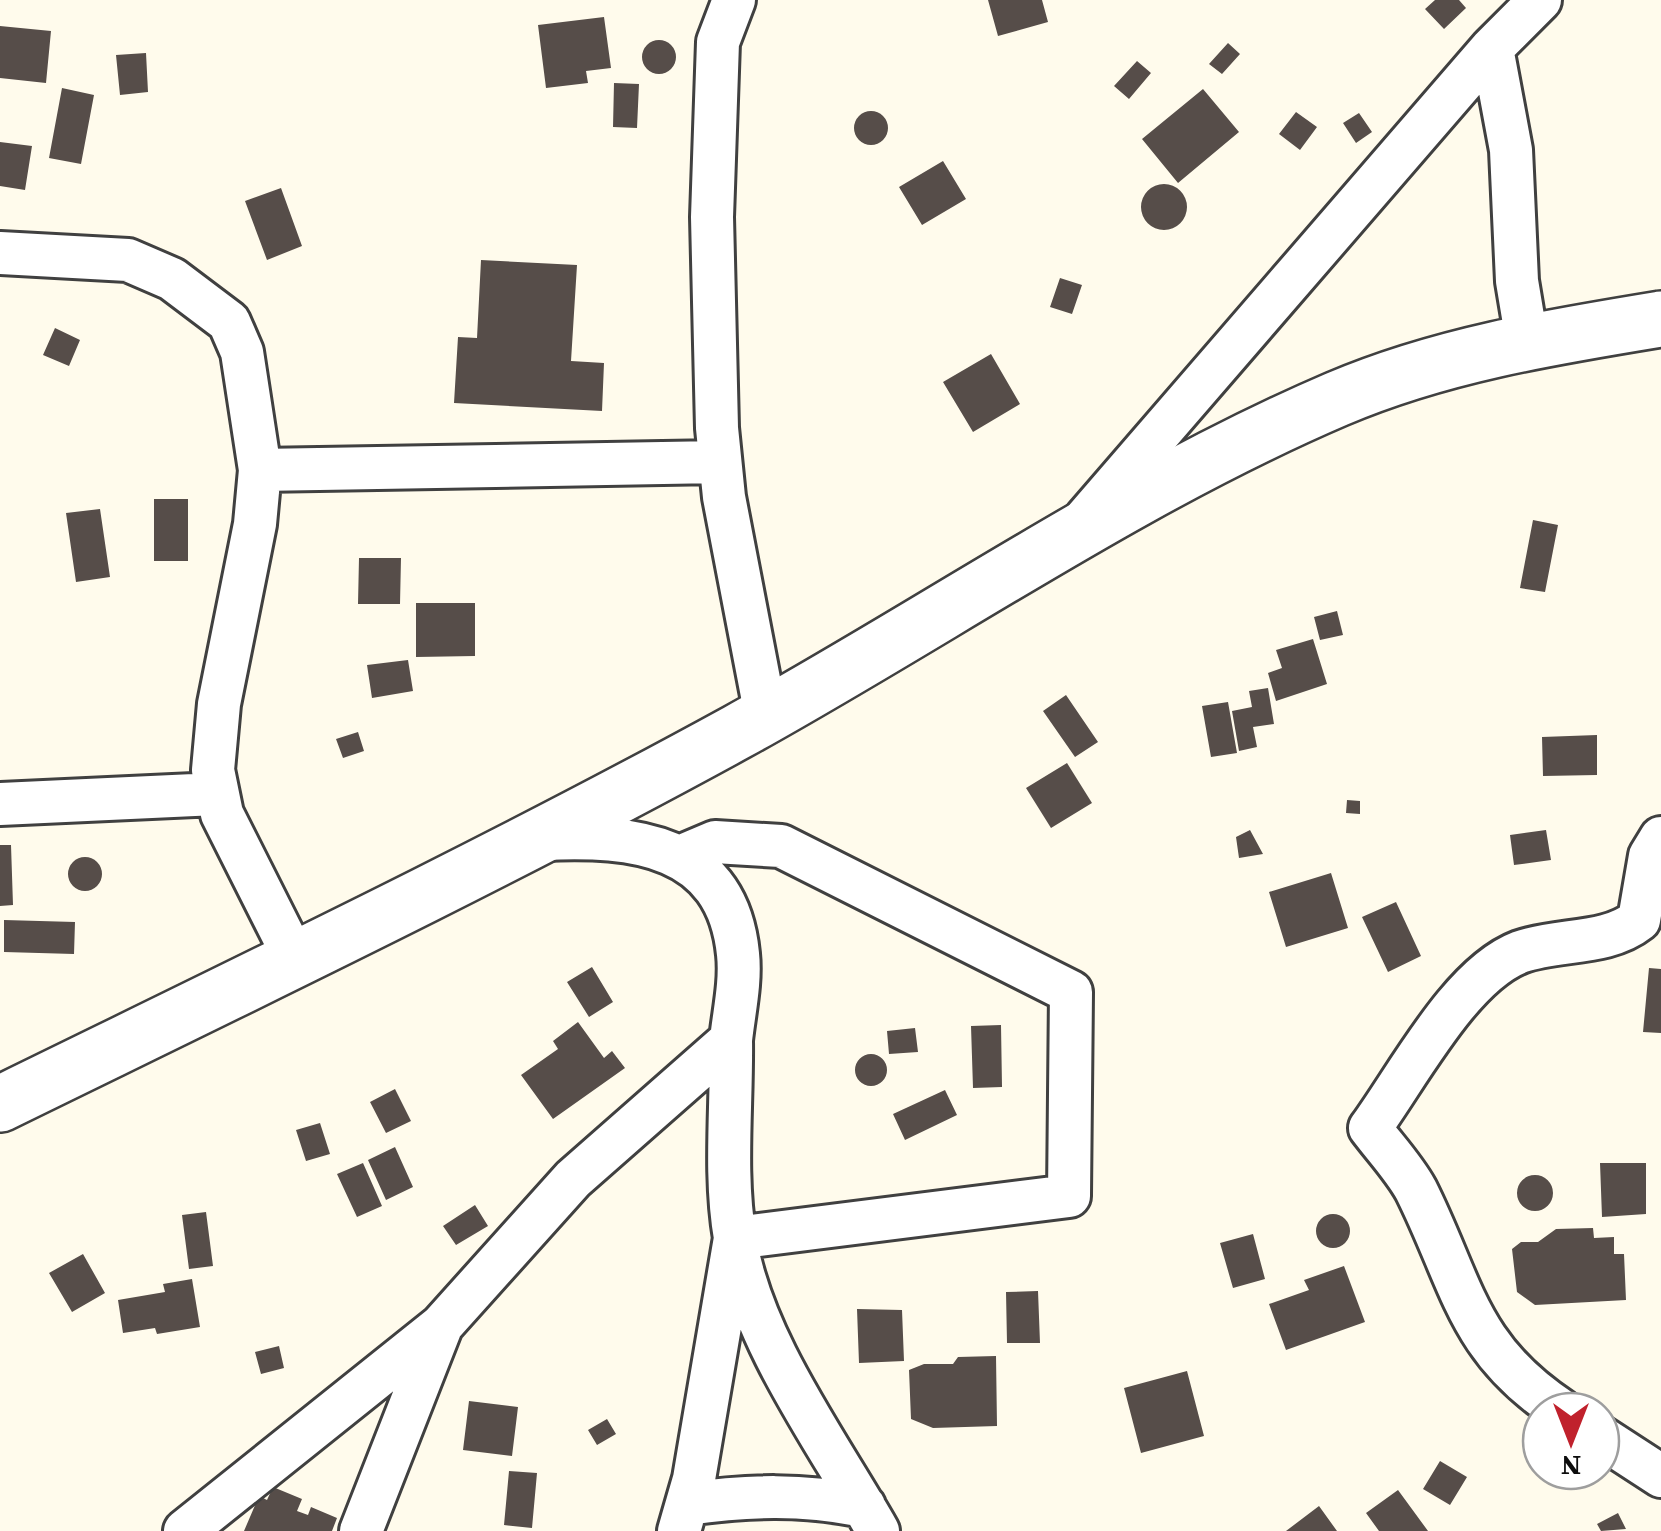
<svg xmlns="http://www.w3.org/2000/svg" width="1661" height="1531" font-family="'Source Serif 4',serif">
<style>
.building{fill:#564d49}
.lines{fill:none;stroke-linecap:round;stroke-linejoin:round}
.minor-casing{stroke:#404040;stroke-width:48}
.tertiary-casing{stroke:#404040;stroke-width:60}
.minor{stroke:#fff;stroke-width:42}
.tertiary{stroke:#fff;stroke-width:55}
</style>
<rect width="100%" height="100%" fill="#fffbec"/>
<path class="building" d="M 988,0 L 1042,0 L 1048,22 L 998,36 Z
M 1435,0 L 1459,0 L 1466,8 L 1444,29 L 1425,9 Z
M 604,17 L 611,68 L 586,71 L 588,83 L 546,88 L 538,25 Z
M 0,26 L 51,31 L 46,83 L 0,78 Z
M642 57a17 17 0 1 1 34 0a17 17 0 1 1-34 0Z
M 1228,43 L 1240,54 L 1222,74 L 1209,64 Z
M 146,53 L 148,92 L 120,95 L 116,55 Z
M 1137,61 L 1151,73 L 1129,99 L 1114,86 Z
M 614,83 L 639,84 L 637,128 L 613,127 Z
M 62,88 L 94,95 L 81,164 L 49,158 Z
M 1203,89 L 1239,132 L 1178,183 L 1142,139 Z
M854 128a17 17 0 1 1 34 0a17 17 0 1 1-34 0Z
M 1296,112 L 1317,127 L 1300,150 L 1279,134 Z
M 1359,113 L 1372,132 L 1356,143 L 1343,123 Z
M 0,142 L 32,146 L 25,190 L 0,186 Z
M 943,161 L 966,199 L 922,225 L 899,187 Z
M1141 207a23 23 0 1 1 46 0a23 23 0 1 1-46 0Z
M 281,188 L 302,246 L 267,260 L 245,201 Z
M 481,260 L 577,265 L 571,361 L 604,363 L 602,411 L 454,403 L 458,337 L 477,338 Z
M 1060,278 L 1082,285 L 1072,314 L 1050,307 Z
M 55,328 L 80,340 L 69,366 L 43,355 Z
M 991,354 L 1020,404 L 973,432 L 943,382 Z
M 154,499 L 188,499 L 188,561 L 154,561 Z
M 100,509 L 110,577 L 76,582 L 66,513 Z
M 1533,520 L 1558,525 L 1545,592 L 1520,588 Z
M 359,558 L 401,558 L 400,604 L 358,604 Z
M 416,603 L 475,603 L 475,656 L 416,657 Z
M 1337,611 L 1343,635 L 1320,640 L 1314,617 Z
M 1313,639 L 1327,684 L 1276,701 L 1268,673 L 1282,668 L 1276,650 Z
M 408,660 L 413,691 L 372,698 L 367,665 Z
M 1268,688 L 1274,724 L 1253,727 L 1257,747 L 1239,751 L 1232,711 L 1252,707 L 1249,691 Z
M 1066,695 L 1098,742 L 1075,757 L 1043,711 Z
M 1228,702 L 1237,753 L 1211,757 L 1202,706 Z
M 358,732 L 364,751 L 343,758 L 336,739 Z
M 1597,735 L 1597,775 L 1543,776 L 1542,737 Z
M 1067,763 L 1092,803 L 1051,828 L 1026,788 Z
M 1347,800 L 1360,801 L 1360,814 L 1346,813 Z
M 1250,830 L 1263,854 L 1239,858 L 1236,837 Z
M 1546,830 L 1551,860 L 1514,865 L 1510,835 Z
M 0,845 L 11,845 L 13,905 L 0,906 Z
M68 874a17 17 0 1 1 34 0a17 17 0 1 1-34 0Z
M 1331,873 L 1348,928 L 1286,947 L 1269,892 Z
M 1396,902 L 1421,956 L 1388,972 L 1362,917 Z
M 4,920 L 75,922 L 74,954 L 4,952 Z
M 592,967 L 613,1002 L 589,1017 L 567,982 Z
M 1649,968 L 1661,969 L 1661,1033 L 1643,1032 Z
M 578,1022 L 604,1058 L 612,1051 L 625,1068 L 553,1119 L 521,1075 L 558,1049 L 553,1041 Z
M 1001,1025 L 1002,1087 L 973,1088 L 971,1026 Z
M 915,1028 L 918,1052 L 889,1054 L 887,1031 Z
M855 1070a16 16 0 1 1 32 0a16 16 0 1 1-32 0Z
M 395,1089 L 411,1121 L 386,1133 L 370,1102 Z
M 945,1090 L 957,1115 L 905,1140 L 893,1114 Z
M 320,1123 L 330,1154 L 306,1161 L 296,1130 Z
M 395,1147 L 413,1187 L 386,1200 L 368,1160 Z
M 363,1163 L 382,1206 L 357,1217 L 337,1174 Z
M 1600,1163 L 1646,1163 L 1646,1214 L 1602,1217 Z
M1517 1193a18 18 0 1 1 36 0a18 18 0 1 1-36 0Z
M 475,1205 L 488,1226 L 456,1245 L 443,1226 Z
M 206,1212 L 213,1266 L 189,1269 L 182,1215 Z
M1316 1231a17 17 0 1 1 34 0a17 17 0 1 1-34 0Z
M 1593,1228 L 1594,1238 L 1614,1237 L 1614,1254 L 1624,1254 L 1626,1300 L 1535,1305 L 1517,1292 L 1512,1249 L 1521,1242 L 1538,1242 L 1556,1229 Z
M 1253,1234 L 1265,1279 L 1233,1288 L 1220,1243 Z
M 83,1254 L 105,1293 L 72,1312 L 49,1273 Z
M 1344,1266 L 1365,1322 L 1286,1350 L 1269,1304 L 1309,1290 L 1304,1280 Z
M 192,1279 L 200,1327 L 157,1334 L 155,1328 L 123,1333 L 118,1300 L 165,1292 L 163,1284 Z
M 1038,1291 L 1040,1343 L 1007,1343 L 1006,1292 Z
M 857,1309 L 902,1310 L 904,1361 L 859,1363 Z
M 279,1346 L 284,1368 L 261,1374 L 255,1352 Z
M 996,1356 L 997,1426 L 933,1428 L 911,1419 L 909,1370 L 924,1364 L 953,1364 L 958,1357 Z
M 1187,1371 L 1204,1436 L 1141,1453 L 1124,1388 Z
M 469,1401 L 518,1407 L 512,1456 L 463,1450 Z
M 607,1419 L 616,1434 L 597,1445 L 588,1430 Z
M 1440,1461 L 1467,1477 L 1450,1505 L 1423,1489 Z
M 509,1471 L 537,1473 L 532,1528 L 504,1525 Z
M 273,1487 L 302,1499 L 297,1511 L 308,1515 L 311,1507 L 337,1518 L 332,1531 L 244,1531 L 259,1496 L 267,1500 Z
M 1398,1490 L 1428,1531 L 1379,1531 L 1366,1513 Z
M 1319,1506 L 1337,1531 L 1286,1531 Z
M 1618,1513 L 1626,1529 L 1601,1531 L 1597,1524 Z"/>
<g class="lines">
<g class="minor-casing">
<path id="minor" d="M 734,0 L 718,42 L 712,217 L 717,428 L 724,497 L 766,716
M 0,253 L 128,260 L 172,279 L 229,322 L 242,352 L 260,470 L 255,524 L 219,704 L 213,770 L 222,814 L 295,959
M 1527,341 L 1517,281 L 1511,150 L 1492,48 L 1540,0
M 260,470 L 719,462
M 1086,518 L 1492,48
M 0,804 L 216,794
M 731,1040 C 732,1104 724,1175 735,1238 C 751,1340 828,1443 878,1531
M 1562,1411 C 1466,1348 1463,1284 1416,1190 C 1404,1168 1385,1148 1370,1128 C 1408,1076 1460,975 1520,952 C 1559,938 1606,946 1639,920 L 1650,856 L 1661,838
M 1601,1437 L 1661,1476
M 687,1504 C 749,1495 803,1494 864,1506
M 185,1531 L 441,1326 L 573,1179 L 731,1040 C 734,1012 741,982 738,954 C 727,843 632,835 544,839
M 361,1531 L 441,1327
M 679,1531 L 694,1479 L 735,1238 L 1069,1196 L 1071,992 L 781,846 L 715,842 L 682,856"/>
</g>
<g class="tertiary-casing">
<path id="tertiary" d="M 0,1104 C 247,983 496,864 737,732 C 937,622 1127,489 1337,399 C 1440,355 1551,337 1661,319"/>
</g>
<use href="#minor" class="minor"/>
<use href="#tertiary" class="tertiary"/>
</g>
<g transform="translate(1571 1441) rotate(180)"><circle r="48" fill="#ffffff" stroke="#9e9e9e" stroke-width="2.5"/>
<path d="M0-8L18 38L0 25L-18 38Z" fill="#c0212c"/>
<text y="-15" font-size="28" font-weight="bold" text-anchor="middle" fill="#0d0d0d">N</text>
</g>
</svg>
